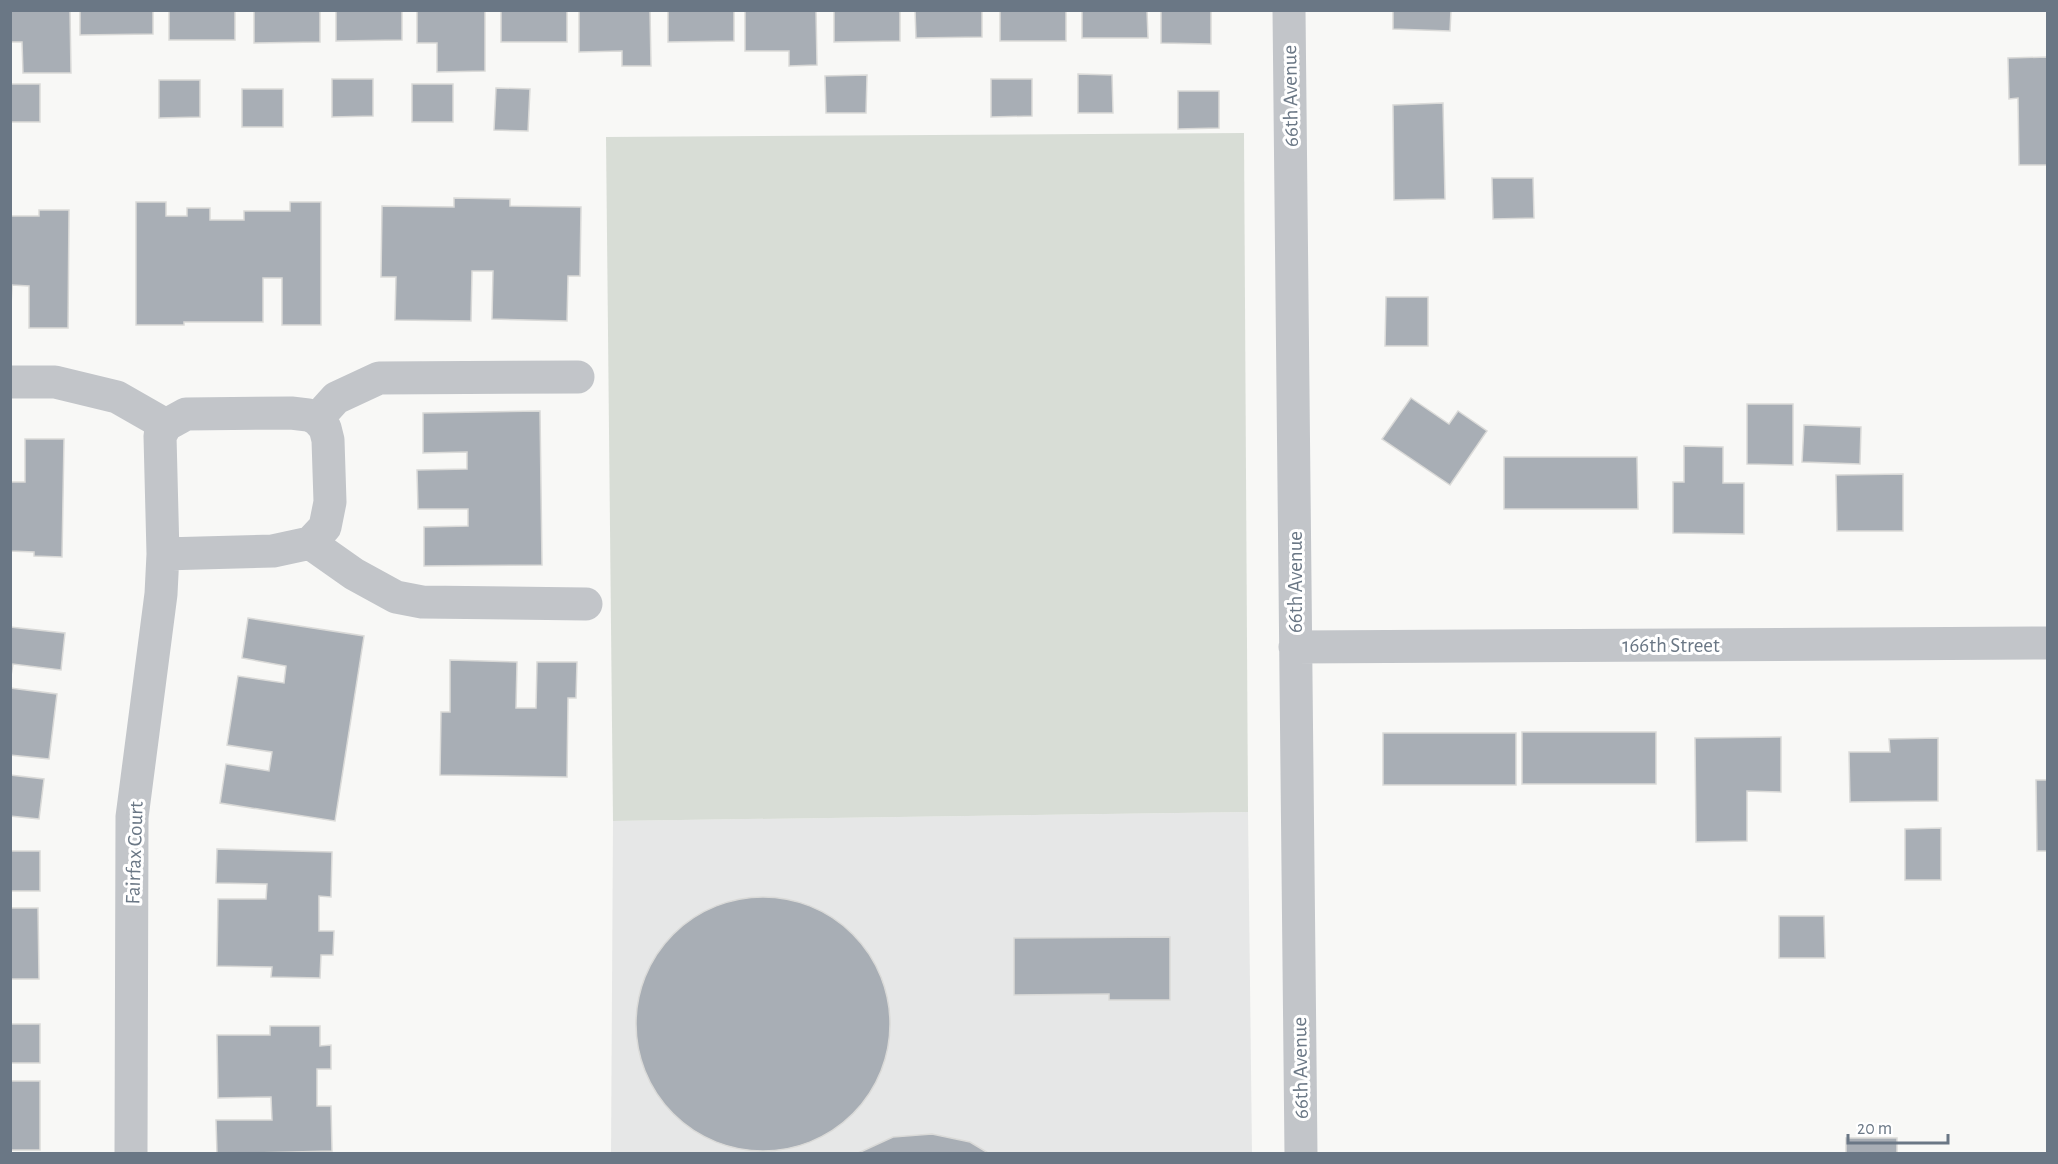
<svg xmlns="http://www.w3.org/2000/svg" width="2058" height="1164" font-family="'Alegreya Sans',sans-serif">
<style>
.built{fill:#e6e7e7}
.green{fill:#d8ddd6}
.building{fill:#a8aeb5;stroke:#dadad8;stroke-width:1.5}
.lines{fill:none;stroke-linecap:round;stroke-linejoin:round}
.minor{stroke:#c2c5c9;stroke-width:33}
.labels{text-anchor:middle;stroke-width:6;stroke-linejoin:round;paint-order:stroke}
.street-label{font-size:21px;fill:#6a7785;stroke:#fff}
</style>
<rect width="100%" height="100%" fill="#f8f8f6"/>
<path class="built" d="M 1248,812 L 1252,1153 L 611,1154 L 613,821 Z"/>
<path class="green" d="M 1244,133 L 1248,812 L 613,821 L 606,137 Z"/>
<path class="building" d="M 10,10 L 70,10 L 71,73 L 23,73 L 22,42 L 10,42 Z
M 80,10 L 153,10 L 153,34 L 80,35 Z
M 169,10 L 235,10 L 235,40 L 169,40 Z
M 254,10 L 320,10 L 320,42 L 254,43 Z
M 336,10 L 402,10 L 402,40 L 336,41 Z
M 417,10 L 485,10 L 485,71 L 437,72 L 437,43 L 417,43 Z
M 501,10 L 567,10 L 567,42 L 501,42 Z
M 579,10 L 650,10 L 651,66 L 622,66 L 622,51 L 579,52 Z
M 668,10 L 734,10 L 734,41 L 668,42 Z
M 745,10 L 816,10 L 817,65 L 789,66 L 789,51 L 745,51 Z
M 834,10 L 900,10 L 900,41 L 834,42 Z
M 915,10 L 982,10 L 982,37 L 916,38 Z
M 1000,10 L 1066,10 L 1066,41 L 1000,41 Z
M 1082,10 L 1147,10 L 1148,38 L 1082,38 Z
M 1161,10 L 1211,10 L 1211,44 L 1161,43 Z
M 1393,10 L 1451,10 L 1450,31 L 1393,29 Z
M 2048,57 L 2048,165 L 2019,165 L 2018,98 L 2009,99 L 2008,58 Z
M 1078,74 L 1112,75 L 1113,113 L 1078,113 Z
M 867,75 L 866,113 L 826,113 L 825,76 Z
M 332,79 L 373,79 L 373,116 L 332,117 Z
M 991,79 L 1032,79 L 1032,116 L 991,117 Z
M 159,80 L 200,80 L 200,117 L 159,118 Z
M 10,84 L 40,84 L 40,122 L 10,122 Z
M 412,84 L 453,84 L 453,122 L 412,122 Z
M 496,88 L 530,89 L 528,131 L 494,130 Z
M 242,89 L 283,89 L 283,127 L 242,127 Z
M 1178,91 L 1219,91 L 1219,128 L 1178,129 Z
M 1443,103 L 1445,199 L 1394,200 L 1393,105 Z
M 1492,178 L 1533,178 L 1534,218 L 1493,219 Z
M 454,198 L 510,199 L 510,206 L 581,207 L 580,276 L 568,276 L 567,321 L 492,319 L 493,271 L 472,271 L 471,321 L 395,320 L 396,277 L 381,277 L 382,206 L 454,207 Z
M 136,202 L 166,202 L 166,216 L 187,216 L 187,208 L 210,208 L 210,220 L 244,220 L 244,211 L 290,211 L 290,202 L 321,202 L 321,325 L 282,325 L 282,278 L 263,278 L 263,322 L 184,322 L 184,325 L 136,325 Z
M 39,210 L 69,210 L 68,328 L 29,328 L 29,286 L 12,285 L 10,328 L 10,216 L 39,216 Z
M 1386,297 L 1428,297 L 1428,346 L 1385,346 Z
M 1411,398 L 1449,424 L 1458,411 L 1487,431 L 1450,485 L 1382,439 Z
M 1747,404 L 1793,404 L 1793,465 L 1747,464 Z
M 540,411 L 542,565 L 424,566 L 424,527 L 468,526 L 468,509 L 418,509 L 417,470 L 467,469 L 467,452 L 423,453 L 423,413 Z
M 1804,425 L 1861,427 L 1860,464 L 1802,462 Z
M 25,439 L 64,439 L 62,557 L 34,556 L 34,552 L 10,551 L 10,482 L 25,482 Z
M 1684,446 L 1723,447 L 1723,483 L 1744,483 L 1744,534 L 1673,533 L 1673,482 L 1684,482 Z
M 1504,457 L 1637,457 L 1638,509 L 1504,509 Z
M 1903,474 L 1903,531 L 1837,531 L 1836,475 Z
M 248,618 L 364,636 L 335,821 L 220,803 L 226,764 L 269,771 L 272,752 L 227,745 L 238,676 L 284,683 L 286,666 L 242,658 Z
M 10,627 L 65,633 L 61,670 L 13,664 L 10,682 Z
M 450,660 L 517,662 L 516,708 L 536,708 L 537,662 L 577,662 L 576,698 L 568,698 L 567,777 L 440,775 L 441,712 L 450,712 Z
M 10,688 L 57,694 L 49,759 L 10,755 Z
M 1522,732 L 1656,732 L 1656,784 L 1522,784 Z
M 1383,733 L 1516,733 L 1516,785 L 1383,785 Z
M 1781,737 L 1781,792 L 1747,791 L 1747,841 L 1696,842 L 1695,738 Z
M 1938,738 L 1938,801 L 1850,802 L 1849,752 L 1890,752 L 1889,739 Z
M 10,775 L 44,779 L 39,819 L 10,816 Z
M 2036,780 L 2048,780 L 2048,851 L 2037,851 Z
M 1941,828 L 1941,880 L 1905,880 L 1905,829 Z
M 217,849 L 332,852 L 331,897 L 319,896 L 319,931 L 334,931 L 333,955 L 321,955 L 320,978 L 271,977 L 272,967 L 217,966 L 218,899 L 266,899 L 267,884 L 216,883 Z
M 10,851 L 40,851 L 40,891 L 10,891 Z
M636 1024a127 127 0 1 1 254 0a127 127 0 1 1-254 0Z
M 10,908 L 38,908 L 39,979 L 10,979 Z
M 1779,916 L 1824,916 L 1825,958 L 1779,958 Z
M 1170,937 L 1170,1000 L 1109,1000 L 1109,994 L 1014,995 L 1014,938 Z
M 10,1024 L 40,1024 L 40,1063 L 10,1063 Z
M 270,1026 L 320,1026 L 320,1046 L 331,1045 L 331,1069 L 317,1069 L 317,1106 L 331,1106 L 332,1151 L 217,1154 L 216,1120 L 272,1120 L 271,1097 L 218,1098 L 217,1035 L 270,1035 Z
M 10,1081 L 40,1081 L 40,1150 L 10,1150 Z
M 932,1134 L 970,1142 L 990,1154 L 856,1154 L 893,1137 Z
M 1846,1138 L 1897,1138 L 1897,1154 L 1846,1154 Z"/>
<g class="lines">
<path class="minor" d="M 1289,10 L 1301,1154
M 10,382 L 55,382 L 117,397 L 166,425
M 317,419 L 336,398 L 379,378 L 578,377
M 310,543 L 354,574 L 396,597 L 422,602 L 586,604
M 1295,647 L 2048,643
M 131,1154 L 132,817 L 161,594 L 163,554 L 160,436 L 166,425 L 186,414 L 291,413 L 308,415 L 317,419 L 325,428 L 328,440 L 330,502 L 325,527 L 310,543 L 273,551 L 163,554"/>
</g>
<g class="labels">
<g class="street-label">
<text transform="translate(1290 96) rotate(-91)" y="7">66th Avenue</text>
<text transform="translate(1295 582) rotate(-90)" y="7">66th Avenue</text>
<text x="1671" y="652">166th Street</text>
<text transform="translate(134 853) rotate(-88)" y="7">Fairfax Court</text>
<text transform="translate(1300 1068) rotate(-91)" y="7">66th Avenue</text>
</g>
</g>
<rect width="2058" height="1164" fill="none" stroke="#6a7785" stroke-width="24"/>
<path d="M1848 1134v9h100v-9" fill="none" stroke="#6a7785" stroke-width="3"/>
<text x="1857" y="1134" font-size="18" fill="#6a7785" stroke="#ffffff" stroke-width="4.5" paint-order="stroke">20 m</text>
</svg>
